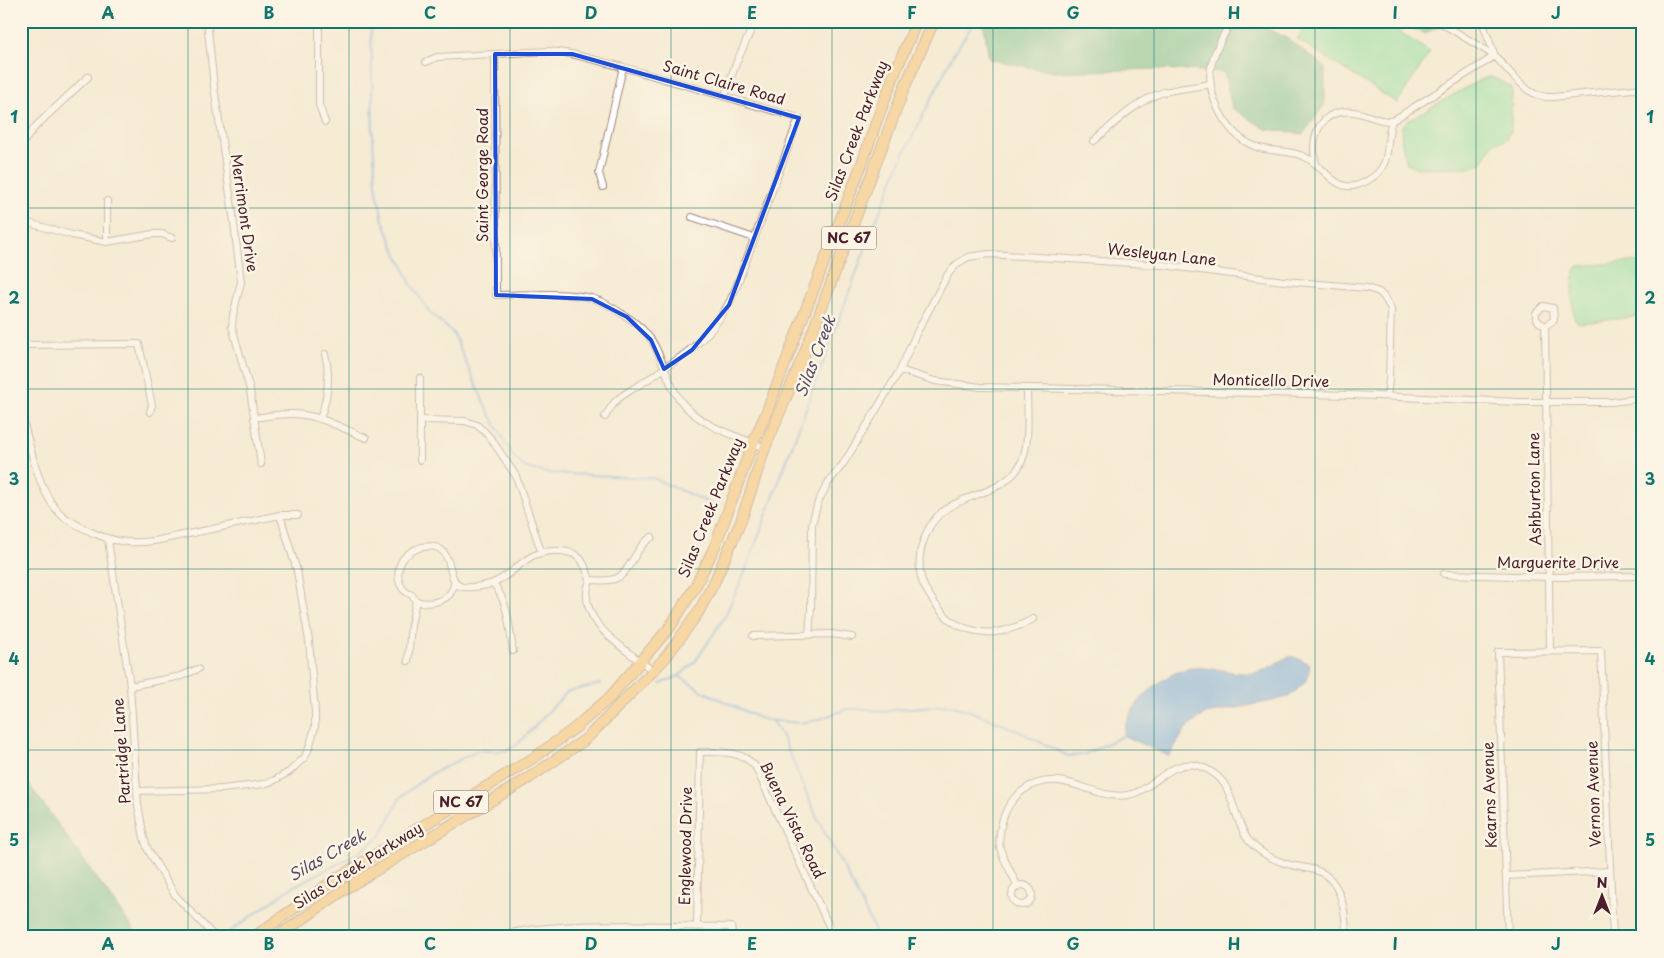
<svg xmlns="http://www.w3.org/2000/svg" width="1664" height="958" font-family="'Playpen Sans',sans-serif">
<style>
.green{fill:#8ae0a3;stroke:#6a8067}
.forest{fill:#6fbe89;stroke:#5c6e5a}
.water{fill:#6fa9df;stroke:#5c6485}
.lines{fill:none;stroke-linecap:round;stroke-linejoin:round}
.stream{stroke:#6fa9df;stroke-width:2}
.street-casing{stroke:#a0857f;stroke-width:8}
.primary-casing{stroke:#a0857f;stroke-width:12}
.street{stroke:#fff;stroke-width:6}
.primary{stroke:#f8bf6c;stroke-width:10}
.marked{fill:none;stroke:#1d4ed8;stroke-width:4;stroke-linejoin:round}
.grid{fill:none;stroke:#0f766e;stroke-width:1;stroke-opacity:0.55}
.labels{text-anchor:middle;stroke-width:5;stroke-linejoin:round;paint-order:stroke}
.shield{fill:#fcf5e5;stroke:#7f5f63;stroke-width:1}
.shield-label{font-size:14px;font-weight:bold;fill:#4a1f2b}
.street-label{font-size:15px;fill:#4a1f2b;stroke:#fcf5e5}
.water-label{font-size:16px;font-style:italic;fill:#574f6a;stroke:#fcf5e5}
.neatline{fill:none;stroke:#0f766e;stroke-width:2}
.grid-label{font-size:16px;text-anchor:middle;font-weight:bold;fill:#0f766e}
</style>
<rect width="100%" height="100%" fill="#fcf5e5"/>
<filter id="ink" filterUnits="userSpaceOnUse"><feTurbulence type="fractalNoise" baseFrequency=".02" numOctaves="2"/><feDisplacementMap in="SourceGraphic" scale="10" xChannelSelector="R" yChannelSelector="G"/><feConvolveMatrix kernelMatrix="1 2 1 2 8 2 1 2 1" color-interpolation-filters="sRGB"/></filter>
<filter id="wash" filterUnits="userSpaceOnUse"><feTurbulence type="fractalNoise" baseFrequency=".0096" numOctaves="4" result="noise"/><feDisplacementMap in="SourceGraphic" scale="20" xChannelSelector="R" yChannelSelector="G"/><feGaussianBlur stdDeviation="1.12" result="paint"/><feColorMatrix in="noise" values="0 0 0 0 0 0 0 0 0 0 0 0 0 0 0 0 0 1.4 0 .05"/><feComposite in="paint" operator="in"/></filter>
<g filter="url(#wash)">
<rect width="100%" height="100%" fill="#f6ebd3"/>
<path class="green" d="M 1309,21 L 1383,21 L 1430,52 L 1397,103 L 1297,39 Z
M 1490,76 L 1512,87 L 1511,133 L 1508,133 L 1507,139 C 1503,140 1499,141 1495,143 C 1485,150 1488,162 1474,167 L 1417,168 L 1407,164 L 1402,144 L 1401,127 L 1407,121 L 1478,81 Z
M 1643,261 L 1643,316 L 1581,323 L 1577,322 L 1574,318 L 1572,294 L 1574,272 L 1578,266 Z"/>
<path class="forest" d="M 983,21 L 1258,21 L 1263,27 L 1285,37 L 1325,67 L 1325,104 L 1303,134 L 1266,129 L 1232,108 L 1224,72 L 1157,69 L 1052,72 L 989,59 Z
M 1397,21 L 1449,21 L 1425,34 Z
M 21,773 L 139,937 L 21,937 Z"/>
<path class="water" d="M 1289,657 L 1294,657 L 1310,664 L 1307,680 L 1294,693 L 1287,697 L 1272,701 L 1206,714 L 1187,727 L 1169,756 L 1124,736 C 1124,731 1125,726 1127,721 C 1137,698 1167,670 1193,668 C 1214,666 1234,675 1254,673 C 1267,671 1277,661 1289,657 Z"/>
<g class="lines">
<path class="stream" d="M 371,21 L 373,140 L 376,185 L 383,220 L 397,255 L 403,265 L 410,283 L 430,313 L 453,333 L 485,405 L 512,455 L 523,466 L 530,469 L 547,473 L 653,478 L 716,506
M 679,676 L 702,691 L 757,717 L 766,720 L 800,723 L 817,720 L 847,709 L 866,709 L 884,712 L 898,709 L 950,705 L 970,711 L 1014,729 L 1068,756 L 1083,755 L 1125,735
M 660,684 L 679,676 L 695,662 L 724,618 L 745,572 L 765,519 L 870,236 L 901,160 L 953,55 L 975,21
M 771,720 L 782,736 L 817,818 L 845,870 L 878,937
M 225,935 L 294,886 L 357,854 L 380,837 L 400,798 L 427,776 L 477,751 L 506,751 L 518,744 L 567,692 L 601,684"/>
</g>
</g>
<g filter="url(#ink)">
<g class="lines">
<g class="street-casing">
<path id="street" d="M 207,21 L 214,87 L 233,215 L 241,282 L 233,315 L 232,327 L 250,390 L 261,464
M 319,21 L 319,105 L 325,122
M 1231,21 C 1225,34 1215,48 1212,63 C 1204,92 1225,134 1254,146 C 1270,153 1289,149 1305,157 C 1329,168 1336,201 1370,179 C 1394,164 1384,143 1392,121 L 1495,56 L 1438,21
M 1482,21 L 1495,56 L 1514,77 L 1528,90 L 1535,94 L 1546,97 L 1553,97 L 1643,88
M 1633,21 L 1643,35
M 495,54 L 496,295 C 526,295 560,291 591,298 C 602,301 612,307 621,313 C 633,320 645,330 652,341 C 665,362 668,388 685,406 C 705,428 738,436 765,448
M 426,62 L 437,57 L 495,54 L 549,51 L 572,54 L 623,67 L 799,118 L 736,288 C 716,336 689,352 647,380 C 637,387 624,393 616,401 C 611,406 608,412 605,417
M 725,96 L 735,66 L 755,21
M 1094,141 C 1115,123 1137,100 1164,92 C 1180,88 1195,87 1211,84
M 21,145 L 36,126 L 88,77
M 1316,164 C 1309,136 1321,108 1354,112 C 1368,114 1378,122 1392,121
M 603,187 L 599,173 L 623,67
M 107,201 L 107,242
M 692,217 L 754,238
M 21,221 L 72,235 L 107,242 L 153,234 L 162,234 L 172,238
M 1545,326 L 1554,320 L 1553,308 L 1543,306 L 1536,313 L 1536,318 L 1539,322 L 1545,326 L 1550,651
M 21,345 L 139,344 L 152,405 L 150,412
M 900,370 L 935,381 L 981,387 L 1352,395 L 1519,402 L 1612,402 L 1643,398
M 1027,388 C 1027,411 1031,448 1019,467 C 995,502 948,490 928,530 C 924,539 921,545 920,555 C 919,566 920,579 925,588 C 936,606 947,623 968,629 C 992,637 1012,630 1033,619
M 21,413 C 30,443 38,497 64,517 C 72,523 82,527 91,532 C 114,542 129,544 154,541 L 280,515 L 298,515
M 254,418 C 270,416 288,412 304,415 C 325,418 346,430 366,438
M 320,419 C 328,397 331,376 325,354
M 420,420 L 465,421 L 477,425 L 484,431 L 492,440 L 516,476 L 541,551
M 420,460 L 420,378
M 108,540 L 130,686 L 138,805 L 144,838 L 148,850 L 175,895 L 215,937
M 1444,574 L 1549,577 L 1643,576
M 590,580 C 599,580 608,582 617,578 C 631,572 635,546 652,537
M 455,581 C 454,586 452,591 449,595 C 442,602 426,605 417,601 C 416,600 412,596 412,595 C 410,594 407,593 405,591 C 396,583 397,568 403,559 C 407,553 415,549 422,547 C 459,540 443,584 463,587 C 471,588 486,586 493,583 C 521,571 524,549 560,551 C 581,552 584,562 590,580 C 573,621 627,650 653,671
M 493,583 C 509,603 509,627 513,651
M 809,635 L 811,610 L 812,524 L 818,502 L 828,483 L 843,464 L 869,422 L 900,370 L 916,334 L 948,274 L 957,264 L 968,257 L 989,254 L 1163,265 L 1284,281 L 1367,288 L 1379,292 L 1384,297 L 1391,309 L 1389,380 L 1387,396
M 753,636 L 832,634 L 852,637
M 408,661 L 411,625 L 416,601
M 130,686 L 181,676 L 198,669
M 137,791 L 222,789 L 264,784 L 273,781 L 289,772 L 305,757 L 309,748 L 315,727 L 315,712 L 309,641 L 297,571 L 280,515
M 1506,876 L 1610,871
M1012 895a10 10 0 1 1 20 0a10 10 0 1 1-20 0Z
M 1018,887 C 1012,874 1004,861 1000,848 C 998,840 1000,831 1002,822 C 1009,796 1030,779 1058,781 C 1082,783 1102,799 1128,795 C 1153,791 1171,757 1199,766 C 1231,777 1229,798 1240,824 C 1243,830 1245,837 1249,841 C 1258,851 1272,859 1284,863 C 1295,867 1307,867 1318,871 C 1342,880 1346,914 1346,937
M 627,925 L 627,937
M 697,927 L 700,752 C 719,752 741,750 755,766 L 834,937
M 490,937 C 569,919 651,927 731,927 L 733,937
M 1508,937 L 1498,652 L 1601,651 L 1613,937"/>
</g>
<g class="primary-casing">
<path id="primary" d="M 254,937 L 337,878 L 535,757 L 575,728 L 610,697 L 670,627 L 695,587 L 715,546 L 753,443 L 767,411 L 864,158 C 879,112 897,66 917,21
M 277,937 L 348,887 L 529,778 L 586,739 L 653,671 L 666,657 L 698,613 L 714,583 L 741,521 L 765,448 L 805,352 L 905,86 L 934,21"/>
</g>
<use href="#street" class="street"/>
<use href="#primary" class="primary"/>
</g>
</g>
<path d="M0 0H1664V958H0ZM 495,54 L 572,54 L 799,118 L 729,305 L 692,350 L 664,369 L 651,340 L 627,317 L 592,299 L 496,295 Z" fill="#f6ebd3" fill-opacity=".55" fill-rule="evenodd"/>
<path class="marked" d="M 495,54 L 572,54 L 799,118 L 729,305 L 692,350 L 664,369 L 651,340 L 627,317 L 592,299 L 496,295 Z"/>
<path class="grid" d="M 188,21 L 188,937M 349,21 L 349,937M 510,21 L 510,937M 671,21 L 671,937M 832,21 L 832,937M 993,21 L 993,937M 1154,21 L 1154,937M 1315,21 L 1315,937M 1476,21 L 1476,937M 21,208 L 1643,208M 21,389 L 1643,389M 21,569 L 1643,569M 21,750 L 1643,750"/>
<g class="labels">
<g class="shield">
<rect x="821.5" y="226.5" width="55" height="23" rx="4"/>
<rect x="433.5" y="790.5" width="55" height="23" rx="4"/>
</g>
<g class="shield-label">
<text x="849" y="243">NC 67</text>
<text x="461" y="807">NC 67</text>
</g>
<g class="street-label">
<text transform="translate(724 83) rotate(16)" y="5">Saint Claire Road</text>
<text transform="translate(857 131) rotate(-69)" y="5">Silas Creek Parkway</text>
<text transform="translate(483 175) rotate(-90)" y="5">Saint George Road</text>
<text transform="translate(244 213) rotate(82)" y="5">Merrimont Drive</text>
<text transform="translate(1162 255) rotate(6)" y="5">Wesleyan Lane</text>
<text transform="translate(1271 381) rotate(1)" y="5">Monticello Drive</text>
<text transform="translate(1535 489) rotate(-91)" y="5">Ashburton Lane</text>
<text transform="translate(711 508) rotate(-68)" y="5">Silas Creek Parkway</text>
<text x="1558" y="568">Marguerite Drive</text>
<text transform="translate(122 751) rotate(-94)" y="5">Partridge Lane</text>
<text transform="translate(1594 794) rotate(-92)" y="5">Vernon Avenue</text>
<text transform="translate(1490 795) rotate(-92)" y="5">Kearns Avenue</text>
<text transform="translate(792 820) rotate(64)" y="5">Buena Vista Road</text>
<text transform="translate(686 846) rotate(-89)" y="5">Englewood Drive</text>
<text transform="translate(358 866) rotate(-32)" y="5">Silas Creek Parkway</text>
</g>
<g class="water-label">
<text transform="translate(815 356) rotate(-69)" y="6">Silas Creek</text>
<text transform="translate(327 855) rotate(-30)" y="6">Silas Creek</text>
</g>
</g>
<rect width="1664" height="958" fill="none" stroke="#fcf5e5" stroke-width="55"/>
<g transform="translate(1602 896)" stroke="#fcf5e5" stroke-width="4" paint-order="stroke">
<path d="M0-4L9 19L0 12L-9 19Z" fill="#4a1f2b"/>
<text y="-8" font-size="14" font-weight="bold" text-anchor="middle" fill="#4a1f2b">N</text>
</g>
<rect x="28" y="28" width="1608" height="902" class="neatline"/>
<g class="grid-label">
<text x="108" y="19">A</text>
<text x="269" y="19">B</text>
<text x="430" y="19">C</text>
<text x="591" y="19">D</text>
<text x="752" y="19">E</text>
<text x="912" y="19">F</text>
<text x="1073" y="19">G</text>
<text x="1234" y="19">H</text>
<text x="1395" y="19">I</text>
<text x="1556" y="19">J</text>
<text x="14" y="123">1</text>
<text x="1650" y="123">1</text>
<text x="14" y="304">2</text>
<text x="1650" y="304">2</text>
<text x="14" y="485">3</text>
<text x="1650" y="485">3</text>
<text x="14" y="665">4</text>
<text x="1650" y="665">4</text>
<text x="14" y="846">5</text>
<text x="1650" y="846">5</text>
<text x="108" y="950">A</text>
<text x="269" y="950">B</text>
<text x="430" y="950">C</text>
<text x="591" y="950">D</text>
<text x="752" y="950">E</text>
<text x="912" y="950">F</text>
<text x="1073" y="950">G</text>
<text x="1234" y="950">H</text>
<text x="1395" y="950">I</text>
<text x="1556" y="950">J</text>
</g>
</svg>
